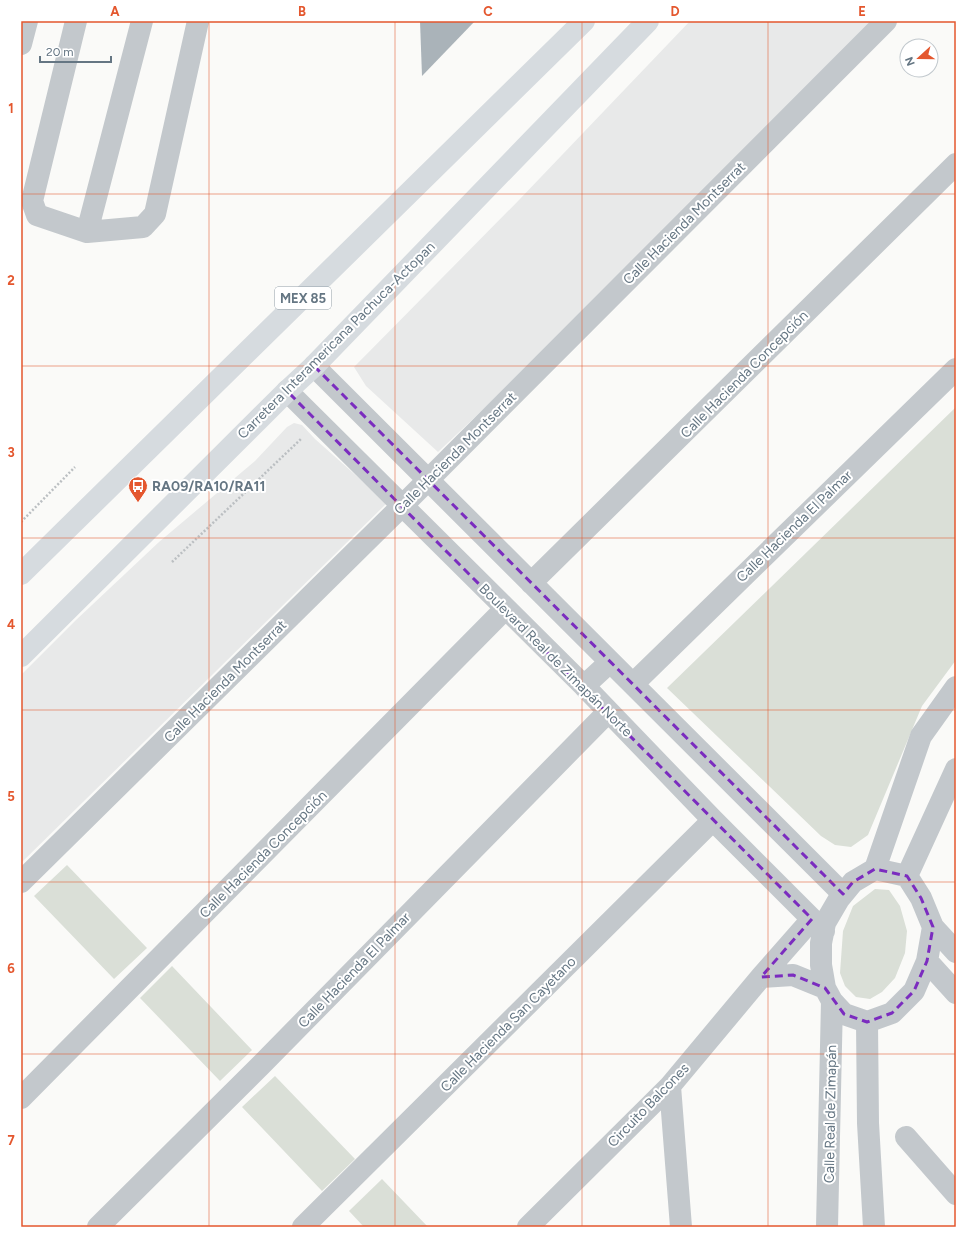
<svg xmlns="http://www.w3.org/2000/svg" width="977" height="1248" font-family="Figtree,sans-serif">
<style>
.built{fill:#e8e9e9}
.green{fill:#dadfd7}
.building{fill:#aab3b9}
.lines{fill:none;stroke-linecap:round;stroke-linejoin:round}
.path{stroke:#bbbfc2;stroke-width:2.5;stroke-dasharray:2 2;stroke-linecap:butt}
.minor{stroke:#c3c8cc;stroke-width:22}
.major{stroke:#d6dbdf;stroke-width:22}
.marked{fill:none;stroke:#7b2cbf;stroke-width:3;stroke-dasharray:8 5;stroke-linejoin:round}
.grid{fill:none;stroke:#e4572e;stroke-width:1;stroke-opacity:0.55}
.labels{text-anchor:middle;stroke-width:4;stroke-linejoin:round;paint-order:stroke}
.shield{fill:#fff;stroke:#939fa8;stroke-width:1}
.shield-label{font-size:13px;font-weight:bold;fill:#657683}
.street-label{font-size:14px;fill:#657683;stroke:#fff}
.poi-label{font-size:14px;font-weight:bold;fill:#657683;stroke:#fff;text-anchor:start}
.neatline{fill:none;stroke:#e4572e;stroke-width:1.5}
.grid-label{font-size:13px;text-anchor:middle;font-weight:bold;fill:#e4572e}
</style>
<rect width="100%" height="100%" fill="#fafaf8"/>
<path class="built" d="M 690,21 L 883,21 L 600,299 L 438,452 L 366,386 L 354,367 L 519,200 Z
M 294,423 L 302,425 L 315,439 L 387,503 L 21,863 L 21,675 L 76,620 L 159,542 L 255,461 L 287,427 Z"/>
<path class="green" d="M 956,407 L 956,660 L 922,706 L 868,835 L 851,847 L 835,845 L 821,836 L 667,688 Z
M 67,865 L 147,948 L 114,979 L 34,896 Z
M 875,889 L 889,890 L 900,906 L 907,931 L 905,953 L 895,978 L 882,992 L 870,999 L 856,997 L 845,986 L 840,973 L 843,931 L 853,906 Z
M 172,966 L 252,1050 L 220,1081 L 140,998 Z
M 275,1076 L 355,1159 L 322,1191 L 242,1107 Z
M 382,1179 L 428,1227 L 364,1227 L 349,1211 Z"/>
<path class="building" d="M 420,21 L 475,21 L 422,76 Z"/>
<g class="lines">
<path class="path" d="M 21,522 L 75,467
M 172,562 L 302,438"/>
<path class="minor" d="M 76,21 L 32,201 L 37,215 L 87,232 L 143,227 L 155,214 L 198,21
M 21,44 L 27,21
M 87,232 L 142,21
M 314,366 L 843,894
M 287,391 L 584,686 L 713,820 L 824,931
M 531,583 L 956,164
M 633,684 L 956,369
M 584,686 L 610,662
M 875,869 L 907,876 L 921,898 L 933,927 L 927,961 L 914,991 L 892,1013 L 867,1022 L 844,1014 L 832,1001 L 825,988 L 821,965 L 821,943 L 825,923 L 839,899 L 853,882 Z
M 875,869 L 921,736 L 956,687
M 907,876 L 956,769
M 21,882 L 403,505 L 886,21
M 933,927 L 956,952
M 927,961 L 956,993
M 761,977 L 793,975 L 825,988
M 867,1022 L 868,1123 L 874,1227
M 670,1086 L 681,1227
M 21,1098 L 505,609
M 906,1137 L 956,1194
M 98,1227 L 262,1064 L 608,712
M 303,1227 L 713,820
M 528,1227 L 670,1086 L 761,977 L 812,919
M 827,1227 L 832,1001"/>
<path class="major" d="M 21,574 L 584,21
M 21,656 L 287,391 L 314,366 L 648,21"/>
</g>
<path class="marked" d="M 314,366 L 843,894 L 853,882 L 875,869 L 907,876 L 921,898 L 933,927 L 927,961 L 914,991 L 892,1013 L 867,1022 L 844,1014 L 825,988 L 793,975 L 761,977 L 812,919 L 287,391 Z"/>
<path class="grid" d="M 209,21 L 209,1227M 395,21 L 395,1227M 582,21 L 582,1227M 768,21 L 768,1227M 21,194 L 956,194M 21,366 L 956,366M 21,538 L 956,538M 21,710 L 956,710M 21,882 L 956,882M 21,1054 L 956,1054"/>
<defs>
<g id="bus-pin" transform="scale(1)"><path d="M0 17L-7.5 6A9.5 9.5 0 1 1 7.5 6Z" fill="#e4572e" stroke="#fff"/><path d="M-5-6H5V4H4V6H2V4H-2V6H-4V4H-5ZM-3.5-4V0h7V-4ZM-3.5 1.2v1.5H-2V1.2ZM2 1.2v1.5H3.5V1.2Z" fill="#fff"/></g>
</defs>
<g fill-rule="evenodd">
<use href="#bus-pin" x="138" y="486"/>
</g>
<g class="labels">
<rect class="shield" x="275" y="287" width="56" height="22" rx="3"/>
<g class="shield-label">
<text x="303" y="303">MEX 85</text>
</g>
<g class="street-label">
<text transform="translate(684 223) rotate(-45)" y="5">Calle Hacienda Montserrat</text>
<text transform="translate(336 340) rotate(-45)" y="5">Carretera Interamericana Pachuca-Actopan</text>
<text transform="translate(744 374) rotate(-45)" y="5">Calle Hacienda Concepción</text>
<text transform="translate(455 453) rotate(-45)" y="5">Calle Hacienda Montserrat</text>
<text transform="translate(794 526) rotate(-44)" y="5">Calle Hacienda El Palmar</text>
<text transform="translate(556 660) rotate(45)" y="5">Boulevard Real de Zimapán Norte</text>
<text transform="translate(225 681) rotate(-45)" y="5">Calle Hacienda Montserrat</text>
<text transform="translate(263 854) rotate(-45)" y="5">Calle Hacienda Concepción</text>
<text transform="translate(354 970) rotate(-46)" y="5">Calle Hacienda El Palmar</text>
<text transform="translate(508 1024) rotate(-45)" y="5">Calle Hacienda San Cayetano</text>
<text transform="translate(648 1105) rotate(-46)" y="5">Circuito Balcones</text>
<text transform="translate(830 1114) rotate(-89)" y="5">Calle Real de Zimapán</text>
</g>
<g class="poi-label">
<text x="152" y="491">RA09/RA10/RA11</text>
</g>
</g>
<rect width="977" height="1248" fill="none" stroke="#ffffff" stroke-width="44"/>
<g transform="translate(919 58) rotate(249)"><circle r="19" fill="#ffffff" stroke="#c1c8cd"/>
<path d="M0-3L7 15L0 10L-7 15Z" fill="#e4572e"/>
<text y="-6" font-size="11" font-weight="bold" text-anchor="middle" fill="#657683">N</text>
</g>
<path d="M40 56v6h71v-6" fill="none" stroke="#657683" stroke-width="2"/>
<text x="46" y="56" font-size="12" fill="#657683" stroke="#ffffff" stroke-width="3" paint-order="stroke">20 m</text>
<rect x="22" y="22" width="933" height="1204" class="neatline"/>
<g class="grid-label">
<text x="115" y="16">A</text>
<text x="302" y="16">B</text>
<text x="488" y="16">C</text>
<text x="675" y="16">D</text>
<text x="862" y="16">E</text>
<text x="11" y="113">1</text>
<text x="11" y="285">2</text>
<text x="11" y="457">3</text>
<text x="11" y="629">4</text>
<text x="11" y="801">5</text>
<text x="11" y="973">6</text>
<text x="11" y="1145">7</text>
</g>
</svg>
